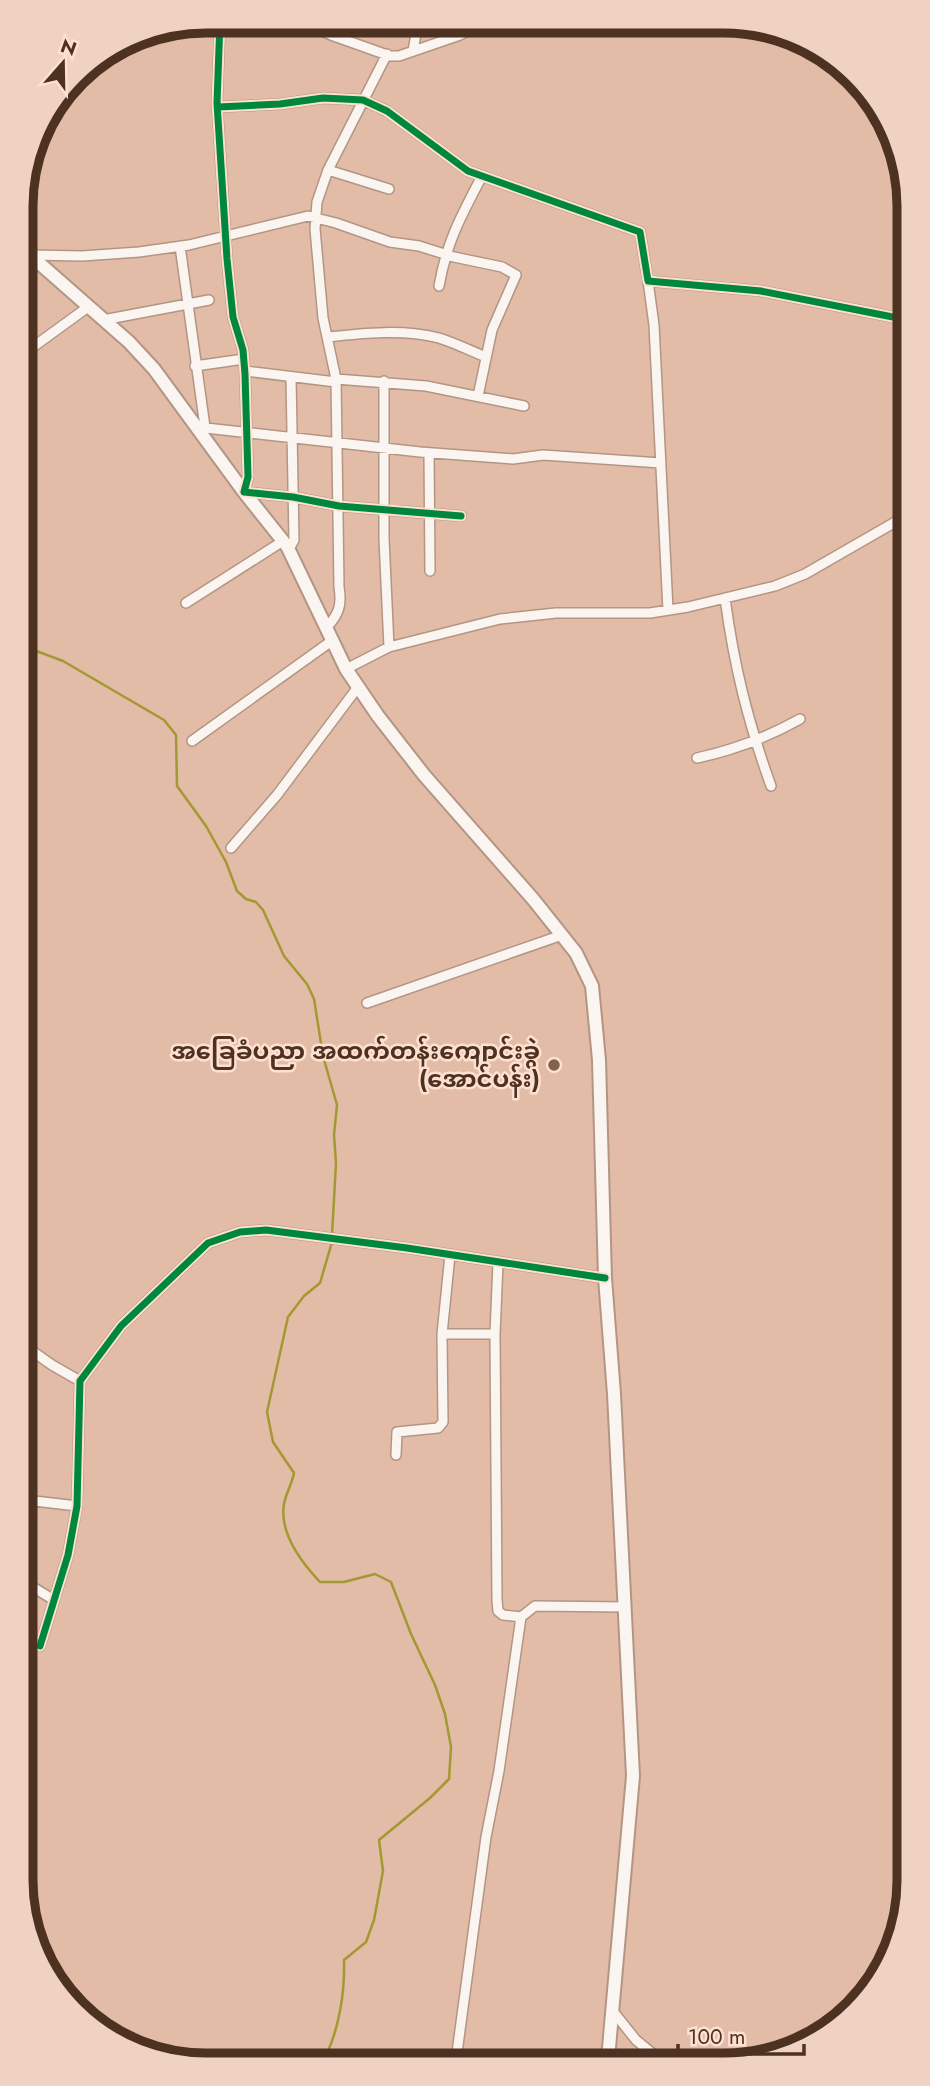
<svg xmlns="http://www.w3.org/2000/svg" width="930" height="2086" font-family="Jost,'Noto Sans Myanmar',sans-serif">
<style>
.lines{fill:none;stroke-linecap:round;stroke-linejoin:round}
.stream{stroke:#a49832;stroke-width:2.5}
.minor-casing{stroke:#b39584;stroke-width:12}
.major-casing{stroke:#b39584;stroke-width:16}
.minor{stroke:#fbf5f2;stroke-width:9}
.major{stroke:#fbf5f2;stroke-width:12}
.cycleway-casing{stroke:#fee0d1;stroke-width:11}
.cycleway{stroke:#00873e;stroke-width:7}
.poi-dot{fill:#816250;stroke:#fee0d1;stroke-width:2.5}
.labels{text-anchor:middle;stroke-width:5;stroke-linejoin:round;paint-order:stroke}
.poi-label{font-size:24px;font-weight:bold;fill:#4d3121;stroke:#fee0d1;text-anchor:end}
.rim{fill:none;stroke:#4d3121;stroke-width:9}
</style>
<rect width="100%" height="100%" fill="#e2bca6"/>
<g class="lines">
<path class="stream" d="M 23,646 L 63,661 L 164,720 L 176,735 L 177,786 L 206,826 L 226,862 L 237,891 L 246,899 L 256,902 L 263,910 L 284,956 L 307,984 L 314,999 L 323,1056 L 337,1105 L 334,1135 L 336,1163 L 332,1235
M 323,2061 C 339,2032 345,1992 344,1960 L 366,1942 L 374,1920 L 383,1871 L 379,1840 L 430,1798 L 449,1779 L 451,1747 L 445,1714 L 435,1685 L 411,1634 L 391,1582 L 375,1574 L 344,1582 L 320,1582 C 302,1563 279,1533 284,1504 C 286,1493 292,1484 294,1473 L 273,1442 L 267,1412 L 288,1317 L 304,1296 L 320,1283 L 332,1242"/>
<g class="minor-casing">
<path id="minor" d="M 220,21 L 217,103 L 227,259 L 233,317 L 243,350 L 245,374 L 248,477 L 244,492 L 293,497 L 339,506 L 461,516
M 303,22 L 331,35 L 390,56 L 399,56 L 460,35 L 483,23
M 413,51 L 418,22
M 218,107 L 280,104 L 323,98 L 363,100 L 387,111 L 468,171 L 640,232 L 648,281 L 761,291 L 903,319
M 328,170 L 389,189
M 180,246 L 205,427
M 31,255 L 82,256 L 139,252 L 189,245 L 308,216 L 336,223 L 390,242 L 419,246 L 454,257 L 502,267 L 516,275 L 492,330 L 478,396
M 648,281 L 654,325 L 668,610
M 439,286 C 447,241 461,216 482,176
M 103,320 L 209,300
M 328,337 C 364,333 404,329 439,338 C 455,343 471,351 486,357
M 22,355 L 88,307
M 195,366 L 244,359
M 245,371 L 336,382
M 336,379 L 426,386 L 524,406
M 384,381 L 384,539 L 389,647
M 197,427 L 420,452 L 513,459 L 543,455 L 661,463
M 429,453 L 430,571
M 289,549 L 294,540 L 291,377
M 725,598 C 734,666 748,722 771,786
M 186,603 L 283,541
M 327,627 C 339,614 342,605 339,587 L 336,379 L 323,318 L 315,229 L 317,202 L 328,170 L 387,54
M 346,669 L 389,647 L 500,619 L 556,613 L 650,613 L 688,607 L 775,586 L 805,574 L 904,517
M 192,741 L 333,640
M 697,758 C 734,750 768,737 800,719
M 231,848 L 277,795 L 358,687
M 367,1003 L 562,935
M 498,1263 L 495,1334 L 497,1600 L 498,1611 L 503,1615 L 521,1617
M 442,1334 L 495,1334
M 25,1346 L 52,1365 L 80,1381
M 396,1455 L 397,1432 L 438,1428 L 443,1422 L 442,1334 L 450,1255
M 26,1479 L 32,1500 L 26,1583 L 54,1600
M 26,1500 L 77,1506
M 40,1646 L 68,1555 L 77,1506 L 80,1381 L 121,1326 L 208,1243 L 240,1232 L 266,1230 L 407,1248 L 605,1278
M 612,2010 L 636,2040 L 659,2059
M 456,2060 L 486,1837 L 499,1771 L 521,1617 L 535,1606 L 625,1607"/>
</g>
<g class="major-casing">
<path id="major" d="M 22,248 L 129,342 L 154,369 L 244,492 L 287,546 L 346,669 L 378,716 L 424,775 L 533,899 L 576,953 L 592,986 L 599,1060 L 605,1278 L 614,1394 L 633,1776 L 608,2059"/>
</g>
<use href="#minor" class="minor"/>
<use href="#major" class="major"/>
<g class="cycleway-casing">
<path id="cycleway" d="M 220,21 L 217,103 L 227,259 L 233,317 L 243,350 L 245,374 L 248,477 L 244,492 L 293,497 L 339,506 L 461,516
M 218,107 L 280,104 L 323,98 L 363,100 L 387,111 L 468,171 L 640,232 L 648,281 L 761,291 L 903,319
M 40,1646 L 68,1555 L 77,1506 L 80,1381 L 121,1326 L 208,1243 L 240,1232 L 266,1230 L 407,1248 L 605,1278"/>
</g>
<use href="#cycleway" class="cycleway"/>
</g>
<circle class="poi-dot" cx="554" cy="1065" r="7"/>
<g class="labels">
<g class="poi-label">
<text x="540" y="1059">အခြေခံပညာ အထက်တန်းကျောင်းခွဲ<tspan x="540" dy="28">(အောင်ပန်း)</tspan></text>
</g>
</g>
<path d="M0 0H930V2086H0ZM206 33H724A173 173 0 0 1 897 206V1880A173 173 0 0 1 724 2053H206A173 173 0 0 1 33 1880V206A173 173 0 0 1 206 33Z" fill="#f0d2c3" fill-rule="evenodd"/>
<path class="rim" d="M206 33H724A173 173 0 0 1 897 206V1880A173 173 0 0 1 724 2053H206A173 173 0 0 1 33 1880V206A173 173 0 0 1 206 33Z"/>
<g transform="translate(63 63) rotate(20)" stroke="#fee0d1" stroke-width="5" paint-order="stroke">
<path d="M0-5L12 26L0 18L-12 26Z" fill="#4d3121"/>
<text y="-10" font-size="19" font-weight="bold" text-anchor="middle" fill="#4d3121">N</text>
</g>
<path d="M678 2044v10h126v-10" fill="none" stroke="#4d3121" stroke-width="3.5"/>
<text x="688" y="2044" font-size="21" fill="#4d3121" stroke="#fee0d1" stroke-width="5" paint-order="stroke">100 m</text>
</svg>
